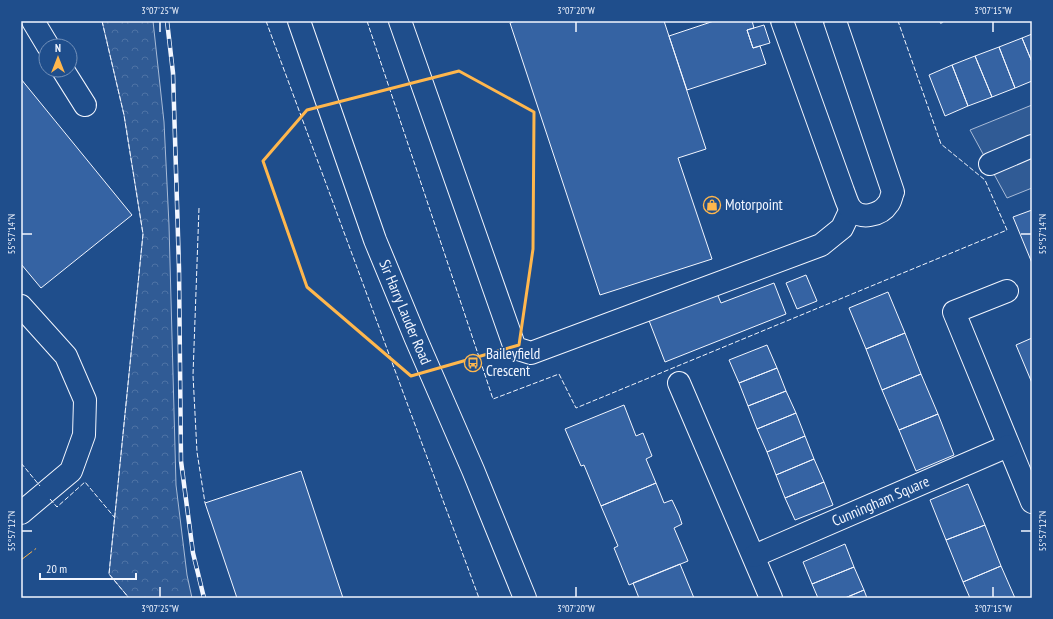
<svg xmlns="http://www.w3.org/2000/svg" width="1053" height="619" font-family="'PT Sans Narrow',sans-serif">
<style>
.forest{fill:url(#forest-crowns);stroke:#a8bbd7}
.built{fill:#305b95;stroke:#a8bbd7}
.building{fill:#3563a3;stroke:#f2f6ff}
.lines{fill:none;stroke-linecap:round;stroke-linejoin:round}
.minor-casing{stroke:#f2f6ff;stroke-width:24}
.major-casing{stroke:#f2f6ff;stroke-width:24}
.path{stroke:#b3c4dc;stroke-width:2.5;stroke-dasharray:3 2;stroke-linecap:butt}
.minor{stroke:#1f4e8c;stroke-width:22}
.major{stroke:#1f4e8c;stroke-width:22}
.rail-casing{stroke:#f2f6ff;stroke-width:4.5}
.rail{stroke:#1f4e8c;stroke-width:3;stroke-dasharray:9;stroke-linecap:butt}
.fence{stroke:#f2f6ff;stroke-width:1;stroke-dasharray:5 2;stroke-linecap:butt}
.power{stroke:#ffb74d;stroke-width:1;stroke-dasharray:14 3 2 3;stroke-linecap:butt}
.marked{fill:none;stroke:#ffb74d;stroke-width:3;stroke-linejoin:round}
.ticks{fill:none;stroke:#f2f6ff;stroke-width:1.5}
.labels{text-anchor:middle;stroke-width:3;stroke-linejoin:round;paint-order:stroke}
.poi-label{font-size:15px;fill:#f2f6ff;stroke:#1f4e8c;text-anchor:start}
.street-label{font-size:15px;fill:#f2f6ff;stroke:#1f4e8c}
.neatline{fill:none;stroke:#f2f6ff;stroke-width:1.5}
.ticks-label{font-size:10px;text-anchor:middle;fill:#f2f6ff}
</style>
<defs>
<pattern id="forest-crowns" width="20" height="18" patternUnits="userSpaceOnUse"><rect width="20" height="18" fill="#305b95"/><path d="M2 6a3 3 0 1 1 6 0M12 15a3 3 0 1 1 6 0" fill="none" stroke="#4e73a5"/></pattern>
</defs>
<rect width="100%" height="100%" fill="#1f4e8c"/>
<path class="forest" d="M 102,21 L 153,21 L 164,122 L 169,225 L 176,485 L 187,575 L 192,598 L 129,598 L 109,574 L 143,234 L 124,115 Z"/>
<path class="built" d="M 1032,105 L 1032,188 L 1007,198 L 970,130 Z"/>
<path class="building" d="M 515,21 L 664,21 L 706,149 L 678,158 L 712,259 L 600,295 L 510,23 Z
M 714,21 L 752,21 L 754,28 L 747,30 L 753,48 L 760,46 L 766,64 L 687,90 L 669,36 Z
M 764,25 L 770,43 L 753,48 L 747,30 Z
M 1032,34 L 1032,62 L 1022,38 Z
M 1022,38 L 1032,62 L 1032,81 L 1015,88 L 999,47 Z
M 999,47 L 1015,88 L 992,97 L 975,56 Z
M 975,56 L 992,97 L 968,106 L 952,65 Z
M 952,65 L 968,106 L 945,116 L 929,75 Z
M 21,79 L 132,215 L 41,288 L 21,264 Z
M 1032,210 L 1032,263 L 1013,217 Z
M 806,275 L 817,301 L 797,309 L 786,283 Z
M 774,283 L 786,314 L 665,362 L 648,318 L 716,291 L 721,303 Z
M 888,292 L 905,333 L 866,349 L 849,308 Z
M 905,333 L 921,374 L 882,390 L 866,349 Z
M 1032,338 L 1032,383 L 1016,345 Z
M 767,345 L 777,368 L 739,383 L 729,360 Z
M 777,368 L 786,391 L 748,406 L 739,383 Z
M 921,374 L 938,414 L 899,430 L 882,390 Z
M 786,391 L 796,413 L 757,429 L 748,406 Z
M 624,405 L 636,436 L 643,433 L 652,456 L 646,459 L 656,483 L 601,506 L 584,465 L 581,466 L 565,429 Z
M 796,413 L 805,436 L 767,452 L 757,429 Z
M 938,414 L 954,455 L 916,471 L 899,430 Z
M 805,436 L 814,459 L 776,475 L 767,452 Z
M 814,459 L 824,482 L 785,498 L 776,475 Z
M 301,471 L 343,598 L 237,598 L 205,503 Z
M 824,482 L 833,505 L 795,520 L 785,498 Z
M 656,483 L 664,503 L 672,500 L 679,515 L 682,524 L 674,528 L 688,561 L 629,585 L 614,548 L 618,546 L 601,506 Z
M 968,484 L 985,525 L 946,540 L 930,500 Z
M 985,525 L 1001,566 L 963,582 L 946,540 Z
M 845,544 L 854,567 L 812,584 L 803,562 Z
M 680,564 L 694,598 L 639,598 L 633,583 Z
M 1001,566 L 1015,598 L 970,598 L 963,582 Z
M 854,567 L 864,590 L 845,598 L 818,598 L 812,584 Z
M 864,590 L 867,598 L 845,598 Z"/>
<g class="lines">
<g class="minor-casing">
<g id="minor">
<path d="M 33,21 L 48,46"/>
<path d="M 400,21 L 515,348 L 531,353 L 821,245 L 842,228 L 851,209"/>
<path d="M 782,21 L 843,191 C 845,196 847,203 850,208 C 860,221 881,215 888,204 C 891,201 891,196 893,192 L 835,21"/>
<path d="M 63,70 L 85,105"/>
<path d="M 990,164 L 1032,146"/>
<path d="M 1007,291 L 954,312 L 1032,502"/>
<path d="M 21,306 L 66,356 L 85,400 L 84,435 L 71,471 L 21,513"/>
<path d="M 679,383 L 771,598"/>
<path id="s1" d="M 754,556 L 1008,446"/>
</g>
</g>
<g class="major-casing">
<g id="major">
<path id="s2" d="M 299,21 L 375,240 L 416,339 L 473,470 L 525,598"/>
</g>
</g>
<path class="path" d="M 940,23 L 944,21"/>
<use href="#minor" class="minor"/>
<use href="#major" class="major"/>
<g class="rail-casing">
<path id="rail" d="M 167,21 L 173,73 L 179,268 L 181,461 L 193,553 L 204,598"/>
</g>
<use href="#rail" class="rail"/>
<path class="fence" d="M 102,21 L 124,115 L 143,234 L 109,574 L 129,598
M 266,21 L 479,598
M 367,21 L 493,399 L 559,374 L 576,408 L 1007,230 L 985,180 L 941,144 L 898,21
M 199,208 L 193,375 L 197,452 L 205,503
M 21,463 L 40,486
M 50,499 L 57,507 L 85,482 L 115,518"/>
<path class="power" d="M 21,560 L 38,547"/>
</g>
<path class="marked" d="M 459,71 L 534,112 L 533,249 L 519,345 L 411,376 L 307,287 L 263,161 L 307,110 Z"/>
<path class="ticks" d="M 160,22 L 160,32M 576,22 L 576,32M 993,22 L 993,32M 22,234 L 32,234M 1021,234 L 1031,234M 22,531 L 32,531M 1021,531 L 1031,531M 160,587 L 160,597M 576,587 L 576,597M 993,587 L 993,597"/>
<defs>
<g id="shop-ring" transform="scale(0.9)"><circle r="9.5" fill="#1f4e8c" stroke="#ffb74d" stroke-width="1.5"/><path d="M-5-2.5h2.3a2.7 3.5 0 0 1 5.4 0H5L5.5 6h-11ZM-1.5-2.5h3a1.5 2.3 0 0 0-3 0Z" fill="#ffb74d"/></g>
<g id="bus-ring" transform="scale(0.9)"><circle r="9.5" fill="#1f4e8c" stroke="#ffb74d" stroke-width="1.5"/><path d="M-5-6H5V4H4V6H2V4H-2V6H-4V4H-5ZM-3.5-4V0h7V-4ZM-3.5 1.2v1.5H-2V1.2ZM2 1.2v1.5H3.5V1.2Z" fill="#ffb74d"/></g>
</defs>
<g fill-rule="evenodd">
<use href="#shop-ring" x="712" y="205"/>
<use href="#bus-ring" x="473" y="363"/>
</g>
<g class="labels">
<g class="poi-label">
<text x="725" y="210">Motorpoint</text>
<text x="486" y="359">Baileyfield<tspan x="486" dy="17">Crescent</tspan></text>
</g>
<g class="street-label">
<text dy="5" stroke="none"><textPath href="#s2" startOffset="310">Sir Harry Lauder Road</textPath></text>
<text dy="5" stroke="none"><textPath href="#s1" startOffset="138">Cunningham Square</textPath></text>
</g>
</g>
<rect width="1053" height="619" fill="none" stroke="#1f4e8c" stroke-width="44"/>
<g transform="translate(58 58)"><circle r="19" fill="#1f4e8c" stroke="#7391ba"/>
<path d="M0-3L7 15L0 10L-7 15Z" fill="#ffb74d"/>
<text y="-6" font-size="11" font-weight="bold" text-anchor="middle" fill="#f2f6ff">N</text>
</g>
<path d="M40 573v6h96v-6" fill="none" stroke="#f2f6ff" stroke-width="2"/>
<text x="46" y="573" font-size="12" fill="#f2f6ff" stroke="#1f4e8c" stroke-width="3" paint-order="stroke">20 m</text>
<rect x="22" y="22" width="1009" height="575" class="neatline"/>
<g class="ticks-label">
<text x="160" y="14">3°07'25"W</text>
<text x="576" y="14">3°07'20"W</text>
<text x="993" y="14">3°07'15"W</text>
<text transform="translate(11 234) rotate(-90)" y="4">55°57'14"N</text>
<text transform="translate(1042 234) rotate(-90)" y="4">55°57'14"N</text>
<text transform="translate(11 531) rotate(-90)" y="4">55°57'12"N</text>
<text transform="translate(1042 531) rotate(-90)" y="4">55°57'12"N</text>
<text x="160" y="612">3°07'25"W</text>
<text x="576" y="612">3°07'20"W</text>
<text x="993" y="612">3°07'15"W</text>
</g>
</svg>
